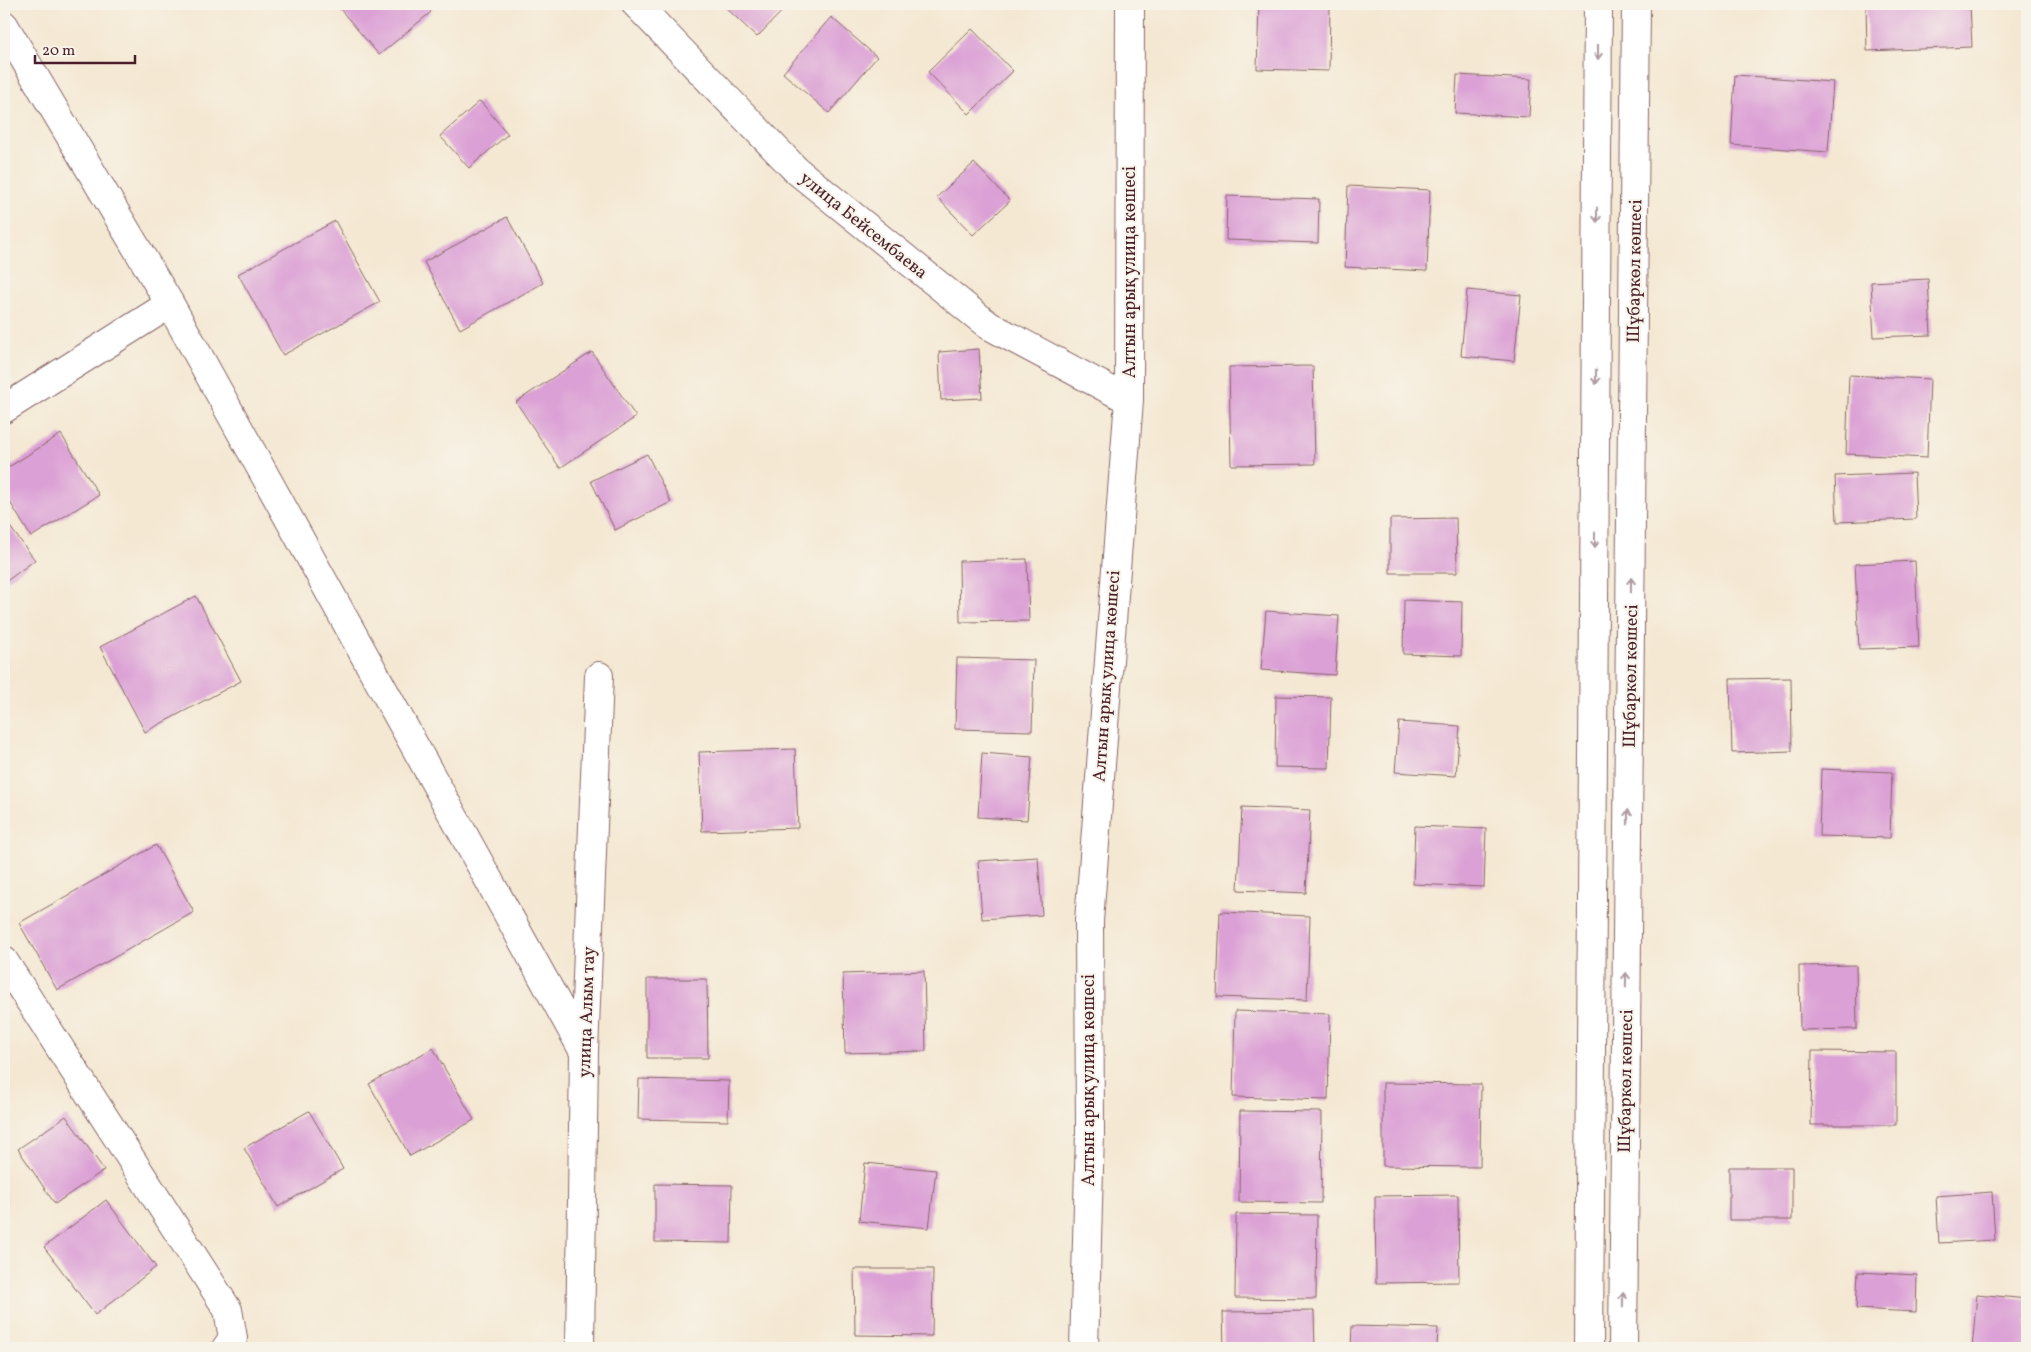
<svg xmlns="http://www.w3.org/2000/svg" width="2031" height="1352" font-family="Vollkorn,serif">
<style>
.building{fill:#dba0d5}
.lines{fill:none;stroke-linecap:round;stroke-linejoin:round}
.minor-casing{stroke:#866566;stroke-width:30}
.tertiary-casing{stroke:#866566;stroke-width:30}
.minor{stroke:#fff;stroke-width:28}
.tertiary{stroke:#fff;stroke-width:28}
.oneway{stroke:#ae9aa0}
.labels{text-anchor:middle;stroke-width:4;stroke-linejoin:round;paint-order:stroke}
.street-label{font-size:18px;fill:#4a1f2b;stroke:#f7f3e8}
</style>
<rect width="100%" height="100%" fill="#f7f3e8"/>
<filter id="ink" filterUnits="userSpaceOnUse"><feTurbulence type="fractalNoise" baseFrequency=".02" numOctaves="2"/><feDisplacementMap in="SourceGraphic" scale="10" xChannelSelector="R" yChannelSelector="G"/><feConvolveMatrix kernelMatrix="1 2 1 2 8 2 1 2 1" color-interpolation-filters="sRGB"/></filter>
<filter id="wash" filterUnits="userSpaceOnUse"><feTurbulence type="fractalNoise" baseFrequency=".0096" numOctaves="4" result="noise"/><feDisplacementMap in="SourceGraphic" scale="20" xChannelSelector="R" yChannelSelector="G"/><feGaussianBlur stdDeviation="1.12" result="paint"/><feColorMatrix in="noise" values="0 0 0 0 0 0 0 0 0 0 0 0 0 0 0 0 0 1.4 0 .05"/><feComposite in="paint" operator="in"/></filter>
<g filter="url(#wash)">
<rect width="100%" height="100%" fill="#f4e8d3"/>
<g id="blocks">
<path class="building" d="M 346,4 L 425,4 L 431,12 L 379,55 L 340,9 Z
M 722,4 L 789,4 L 757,37 Z
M 1259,4 L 1330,4 L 1329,71 L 1257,69 Z
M 1866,4 L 1970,4 L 1972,47 L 1867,51 Z
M 831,17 L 877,57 L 829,113 L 783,73 Z
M 972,29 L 1013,71 L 969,114 L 928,72 Z
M 1457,75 L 1531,79 L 1529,117 L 1455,113 Z
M 1735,75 L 1833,82 L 1828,152 L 1731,145 Z
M 480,101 L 508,134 L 469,168 L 440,136 Z
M 974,163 L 1010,201 L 973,235 L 937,197 Z
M 1348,186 L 1430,190 L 1427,271 L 1345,267 Z
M 1227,196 L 1319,199 L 1318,243 L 1226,240 Z
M 507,217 L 543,283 L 460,329 L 424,262 Z
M 335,221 L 380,302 L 283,355 L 238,274 Z
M 1928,279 L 1931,335 L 1874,337 L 1871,282 Z
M 1467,290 L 1521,295 L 1514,361 L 1461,356 Z
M 979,349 L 982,398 L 941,400 L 939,352 Z
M 592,352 L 636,417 L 560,468 L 516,402 Z
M 1313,366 L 1315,464 L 1231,465 L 1229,367 Z
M 1849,375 L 1930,379 L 1927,458 L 1846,454 Z
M 61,434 L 99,495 L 31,537 L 4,492 L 4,470 Z
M 647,454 L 671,502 L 615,530 L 591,481 Z
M 1914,473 L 1916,519 L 1837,522 L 1835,476 Z
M 1456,518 L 1457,573 L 1390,573 L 1390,519 Z
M 4,519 L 35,560 L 4,583 Z
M 1027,559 L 1029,621 L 960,622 L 959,561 Z
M 1915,561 L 1919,647 L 1859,649 L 1855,564 Z
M 196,596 L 241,681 L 145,732 L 100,647 Z
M 1404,600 L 1462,602 L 1461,656 L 1403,654 Z
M 1266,611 L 1339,616 L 1335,675 L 1261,670 Z
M 957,658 L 1034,660 L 1032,731 L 955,729 Z
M 1791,678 L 1792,751 L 1732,753 L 1730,679 Z
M 1276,696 L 1331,697 L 1329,768 L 1275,767 Z
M 1399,722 L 1460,726 L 1456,776 L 1395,772 Z
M 795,749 L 798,828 L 702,831 L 699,752 Z
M 982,753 L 1032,757 L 1027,820 L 978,817 Z
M 1821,769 L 1892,772 L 1890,838 L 1819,836 Z
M 1242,807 L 1310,810 L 1306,893 L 1238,890 Z
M 1415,826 L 1486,829 L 1484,887 L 1413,884 Z
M 156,845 L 194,912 L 57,990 L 19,923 Z
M 1038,857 L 1042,915 L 982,919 L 978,861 Z
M 1220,912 L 1310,916 L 1307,1000 L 1217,997 Z
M 1856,965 L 1857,1029 L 1800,1030 L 1799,966 Z
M 924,971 L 926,1051 L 845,1053 L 843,974 Z
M 647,979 L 707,979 L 708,1058 L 647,1058 Z
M 1235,1011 L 1330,1014 L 1328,1100 L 1233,1097 Z
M 433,1048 L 474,1120 L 410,1156 L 369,1084 Z
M 1812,1051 L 1896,1052 L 1896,1125 L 1811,1125 Z
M 639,1079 L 729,1081 L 728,1121 L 638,1119 Z
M 1383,1083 L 1481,1084 L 1480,1167 L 1383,1166 Z
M 309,1111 L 343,1169 L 278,1207 L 244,1148 Z
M 1240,1111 L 1322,1112 L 1321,1203 L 1239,1202 Z
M 66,1116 L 104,1170 L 55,1204 L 18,1149 Z
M 865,1163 L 936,1170 L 929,1228 L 859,1221 Z
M 1729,1167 L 1792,1167 L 1792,1220 L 1729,1220 Z
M 655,1184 L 732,1185 L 731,1243 L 655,1242 Z
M 1992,1192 L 1995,1240 L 1939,1243 L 1936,1196 Z
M 1458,1195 L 1459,1282 L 1376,1283 L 1375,1196 Z
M 106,1200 L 156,1267 L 95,1315 L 44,1247 Z
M 1236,1214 L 1317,1215 L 1316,1299 L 1235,1298 Z
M 854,1269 L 933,1269 L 932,1336 L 855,1335 Z
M 1858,1272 L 1917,1275 L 1916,1312 L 1856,1309 Z
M 1977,1294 L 2027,1299 L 2027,1348 L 1972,1348 Z
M 1314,1311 L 1315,1348 L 1224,1348 L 1223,1312 Z
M 1352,1326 L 1438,1328 L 1437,1348 L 1351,1348 Z"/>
</g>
</g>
<g filter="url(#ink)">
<use href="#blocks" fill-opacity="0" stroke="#866566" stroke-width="1"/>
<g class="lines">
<g class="minor-casing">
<path id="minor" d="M 636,4 L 796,170 L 988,325 L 1129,400
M 4,25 L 170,304 L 4,409
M 170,304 L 584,1052
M 4,961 L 228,1310 L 233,1338 L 226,1348
M 580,1348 L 584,1052 L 599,676
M 1084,1348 L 1090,1133 L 1089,921 L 1129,400 L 1130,4"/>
</g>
<g class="tertiary-casing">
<path id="tertiary" d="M 1589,1348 L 1598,4
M 1623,1348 L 1636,4"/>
</g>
<use href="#minor" class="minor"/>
<use href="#tertiary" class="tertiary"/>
</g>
<defs><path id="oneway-shaft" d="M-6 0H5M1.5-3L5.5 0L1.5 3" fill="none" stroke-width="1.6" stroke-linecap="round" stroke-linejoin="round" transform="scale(1.25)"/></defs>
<g class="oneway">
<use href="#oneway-shaft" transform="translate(1598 52) rotate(90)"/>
<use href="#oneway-shaft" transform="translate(1597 215) rotate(90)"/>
<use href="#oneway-shaft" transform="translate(1596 377) rotate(90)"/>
<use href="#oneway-shaft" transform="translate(1595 540) rotate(90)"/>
<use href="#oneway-shaft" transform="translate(1631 585) rotate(-89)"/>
<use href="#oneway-shaft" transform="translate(1628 817) rotate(-89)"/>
<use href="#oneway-shaft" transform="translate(1626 980) rotate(-89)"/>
<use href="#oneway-shaft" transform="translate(1623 1300) rotate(-89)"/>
</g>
</g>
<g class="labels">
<g class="street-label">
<text transform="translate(864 225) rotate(39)" y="6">улица Бейсембаева</text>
<text transform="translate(1634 271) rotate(-89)" y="6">Шұбаркөл көшесі</text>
<text transform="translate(1129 272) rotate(-90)" y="6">Алтын арық улица көшесі</text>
<text transform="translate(1106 676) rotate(-86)" y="6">Алтын арық улица көшесі</text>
<text transform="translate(1630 676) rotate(-89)" y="6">Шұбаркөл көшесі</text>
<text transform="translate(586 1012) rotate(-88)" y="6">улица Алым тау</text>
<text transform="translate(1088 1080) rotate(-90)" y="6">Алтын арық улица көшесі</text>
<text transform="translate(1625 1081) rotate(-89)" y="6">Шұбаркөл көшесі</text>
</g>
</g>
<rect width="2031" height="1352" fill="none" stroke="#f7f3e8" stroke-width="20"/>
<path d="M35 55v8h100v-8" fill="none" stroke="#4a1f2b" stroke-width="2.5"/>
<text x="42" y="55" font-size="15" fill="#4a1f2b" stroke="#f7f3e8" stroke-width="4" paint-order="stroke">20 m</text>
</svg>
